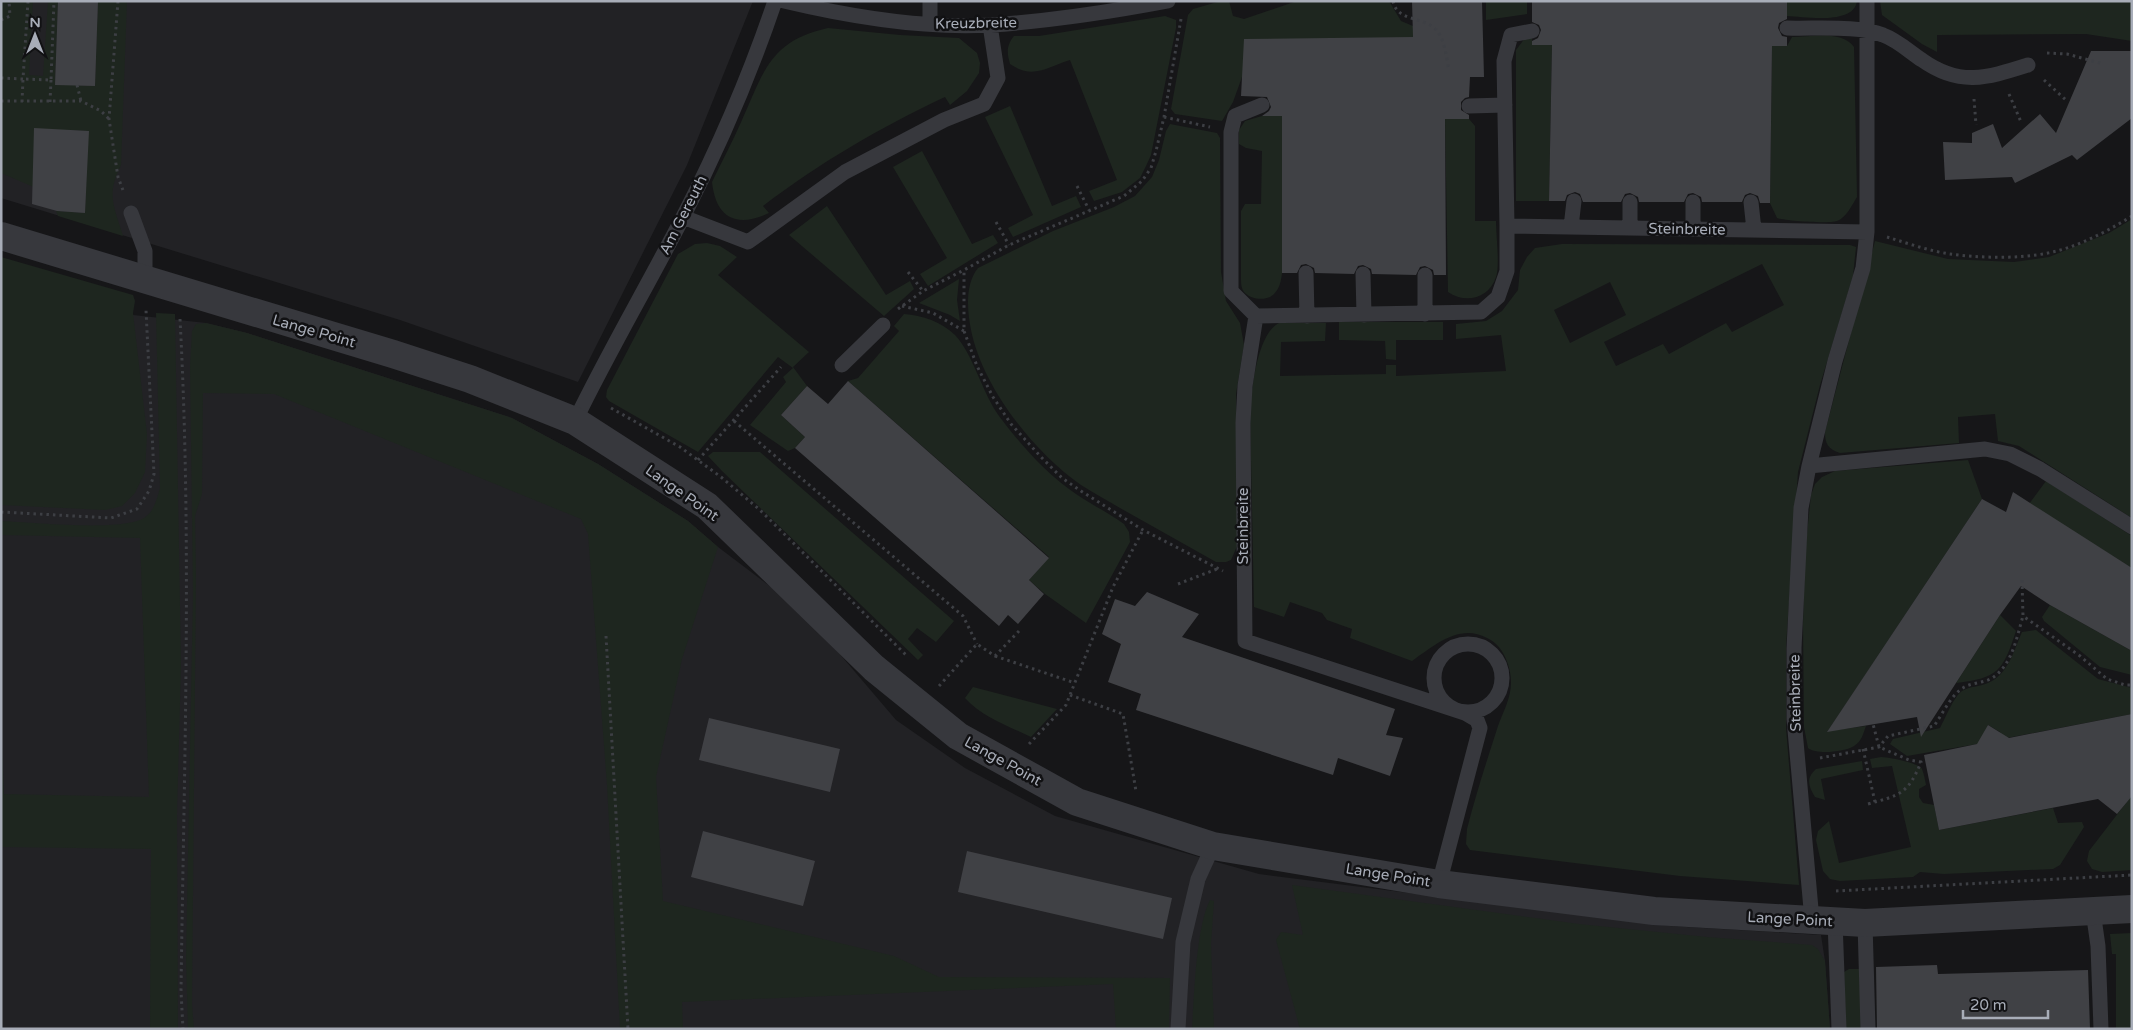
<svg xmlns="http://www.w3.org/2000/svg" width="2133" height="1030" font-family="'Varela Round',sans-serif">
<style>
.built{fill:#222225}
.green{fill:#1e261f;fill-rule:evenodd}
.building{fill:#404145}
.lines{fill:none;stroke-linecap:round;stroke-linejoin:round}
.path{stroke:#3d3f44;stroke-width:3;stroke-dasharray:2.5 4;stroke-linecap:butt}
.lane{stroke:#37383d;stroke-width:15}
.street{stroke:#37383d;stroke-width:28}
.labels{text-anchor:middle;stroke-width:5;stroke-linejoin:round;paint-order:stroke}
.street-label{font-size:15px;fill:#a8adb8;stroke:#111113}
</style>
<rect width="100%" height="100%" fill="#161618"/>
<path class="built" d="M 1,1 L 753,1 L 687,165 L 578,382 L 400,320 L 1,198 Z
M 1,278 L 124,314 L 206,323 L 247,333 L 512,418 L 598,464 L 688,521 L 718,547 L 803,611 L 896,720 L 965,768 L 1055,816 L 1259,874 L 1670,926 L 1821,935 L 1825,961 L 1830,1029 L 1,1029 Z"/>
<path class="green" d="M 1,1 L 33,1 L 29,75 L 43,76 L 48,1 L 58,1 L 55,84 L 95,86 L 98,1 L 127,1 L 121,165 C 106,195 114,206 123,236 L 58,216 L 56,211 L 85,213 L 88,131 L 60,130 L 57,197 L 1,173 Z
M 1221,1 L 1229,1 L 1233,16 L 1244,19 L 1297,1 L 1389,1 L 1401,21 L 1413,26 L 1413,37 L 1242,77 L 1233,102 L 1222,121 L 1175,114 L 1171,109 L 1188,15 L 1193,9 Z
M 1486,1 L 1527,1 L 1527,14 L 1486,20 Z
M 1787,1 L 1857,1 C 1854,25 1806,17 1787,16 Z
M 1880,1 L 2132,1 L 2132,41 L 2086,34 L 1937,35 L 1937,52 L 1922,44 L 1882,15 Z
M 1165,16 L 1176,20 L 1176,28 L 1151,155 L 1146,166 L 1140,178 L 1122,192 L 1094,201 L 1089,191 L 1117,180 L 1070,60 C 1047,67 1033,80 1010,64 C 1007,53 1006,46 1014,36 L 1039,36 Z
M 828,28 L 900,35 L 959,38 L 977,53 L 980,63 L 979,73 L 967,91 L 950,105 L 945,97 C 879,128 821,162 763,206 L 769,213 C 737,228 716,219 712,182 C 722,161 733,141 742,120 C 764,71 770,41 828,28 Z
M 1532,36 L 1532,45 L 1552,45 L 1549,201 L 1516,201 L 1516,50 L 1525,38 Z
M 1792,37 C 1811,37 1842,30 1854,47 L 1857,197 C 1852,205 1846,218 1837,221 C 1828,224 1786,221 1777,218 L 1770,203 L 1772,46 L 1787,46 Z
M 1010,106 L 1052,206 L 1076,196 L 1081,207 L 1013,237 L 1008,228 L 1033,215 L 985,117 Z
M 1262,116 L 1282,116 L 1282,273 C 1281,281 1280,288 1274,294 C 1267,301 1252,300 1245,293 C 1241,289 1241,283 1241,278 L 1241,211 L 1245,204 L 1261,204 L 1262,151 L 1246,148 L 1239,144 L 1239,130 L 1245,121 Z
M 1445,119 L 1469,119 L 1475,126 L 1475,221 L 1496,221 C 1496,235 1500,266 1496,277 C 1489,299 1465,304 1448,292 Z
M 1170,124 L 1217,133 L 1220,138 L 1221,272 L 1226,301 L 1240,323 L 1244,345 L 1236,394 L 1236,411 L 1238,544 L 1231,560 L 1226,562 L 1216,562 C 1184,544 1152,526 1120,508 C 1107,500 1093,493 1081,485 C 1033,451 983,388 971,330 C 967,310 965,284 978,268 L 1053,231 L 1114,207 L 1135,196 L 1152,177 L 1159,160 L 1166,131 Z
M 922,151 L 972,244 L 993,235 L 998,243 L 928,286 L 920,274 L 947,258 L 893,167 Z
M 827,206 L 886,295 L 910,281 L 914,289 L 884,316 L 789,235 Z
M 2132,219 L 2132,518 L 2019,446 L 1998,441 L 1995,414 L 1958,417 L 1959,443 L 1840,453 C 1828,449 1825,444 1825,432 L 1875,241 L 1948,259 L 2014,262 L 2049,257 L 2109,233 Z
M 707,243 L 720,246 L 737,257 L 718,275 L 809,352 L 793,367 L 807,386 L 781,415 L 805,437 L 795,448 L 788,451 L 750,425 L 786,382 L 783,377 L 793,368 L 778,357 L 698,452 L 609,401 L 606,397 L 607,390 L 678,254 L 695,244 Z
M 1562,244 L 1850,245 L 1856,247 L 1853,276 L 1820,385 L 1798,472 L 1786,646 L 1786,728 L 1799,885 L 1680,876 L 1470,850 L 1466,844 L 1467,829 C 1476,794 1487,760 1498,726 C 1503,712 1511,698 1511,683 C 1511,666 1503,645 1487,638 C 1459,623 1434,646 1412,661 L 1350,638 L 1352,629 L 1327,620 L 1322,613 L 1290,602 L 1284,617 L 1254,607 L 1250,410 C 1252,388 1257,334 1279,323 L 1326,323 L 1325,341 L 1281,342 L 1280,376 L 1386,374 L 1386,365 L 1396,365 L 1396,376 L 1506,371 L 1501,335 L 1456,339 L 1456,324 L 1486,321 L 1502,311 L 1518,290 L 1520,270 L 1527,257 L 1535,248 ZM 1762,264 L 1784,305 L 1732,332 L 1726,323 L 1669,354 L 1663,344 L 1616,366 L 1604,342 ZM 1610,282 L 1626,315 L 1570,343 L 1554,310 Z
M 1,257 L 133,295 L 135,301 L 133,313 L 147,434 L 145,472 L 135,493 L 122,506 L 105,510 L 1,505 Z
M 959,279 L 957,300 L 960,321 L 950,315 L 919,303 Z
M 156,313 L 175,314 L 181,665 L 177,814 L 178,1029 L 150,1029 L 151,849 L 1,847 L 1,725 L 4,794 L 149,797 L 140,538 L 1,535 L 1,521 C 31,522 121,532 144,518 C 154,512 157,499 160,488 Z
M 904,314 C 922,315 942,322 955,335 C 973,354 982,392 999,416 C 1020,444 1046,474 1076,494 C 1092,505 1109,513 1124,524 L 1129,532 L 1130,542 L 1086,623 L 1045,594 L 1029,580 L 1049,557 L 848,381 L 858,378 L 899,331 L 894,326 Z
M 1339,322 L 1443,322 L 1443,340 L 1396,340 L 1396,360 L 1386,359 L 1385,341 L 1339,340 Z
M 206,323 L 247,333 L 512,418 L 598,464 L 688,521 L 718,547 L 682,659 L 656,777 L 663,901 L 894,956 L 939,977 L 1170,978 L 1169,1029 L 1116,1029 L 1113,984 L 682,1002 L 683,1029 L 620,1029 L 607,785 L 588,534 L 581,519 L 274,394 L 203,393 L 202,494 L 195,516 L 196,574 L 192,1004 L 194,1029 L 188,1029 L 186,958 L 193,594 L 190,366 L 192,331 L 196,324 Z
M 713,452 L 760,452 L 954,621 L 936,642 L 917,628 L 908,639 L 923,655 L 918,660 L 722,471 L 708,456 Z
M 1968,460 L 1982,499 L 1828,731 L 1866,726 C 1863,734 1862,741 1854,746 C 1845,752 1816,755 1808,748 L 1804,727 L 1803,624 L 1805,553 L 1811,495 L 1815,484 L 1822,477 L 1835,471 Z
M 2046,481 L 2132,536 L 2132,568 L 2029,504 Z
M 2050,605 L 2132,651 L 2132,675 L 2100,667 L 2044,621 L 2042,617 Z
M 2000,615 L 2016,631 C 2003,671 1998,678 1956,683 Z
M 2036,630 L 2098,679 L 2132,688 L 2132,714 L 2002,739 L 2000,732 L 1988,725 L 1983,743 L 1907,756 L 1890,744 L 1893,739 L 1940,728 C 1945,719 1954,696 1962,691 C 1970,686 1979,687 1988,683 C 2008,675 2014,650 2022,632 Z
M 973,687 L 1057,709 L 1031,737 C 1008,726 982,717 965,698 Z
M 1881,757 C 1888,757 1919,763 1922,769 C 1924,774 1925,780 1926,785 L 1919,789 L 1919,797 L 1923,803 L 1934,805 L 1939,830 L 2053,808 L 2058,823 L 2082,822 L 2084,827 L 2060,865 L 2053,869 L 1944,874 L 1920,872 L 1913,877 L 1840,881 L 1830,879 L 1823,871 L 1816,840 L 1818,831 L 1829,821 L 1839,863 L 1911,847 L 1892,766 L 1872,768 L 1870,759 Z
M 1862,761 L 1863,770 L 1821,779 L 1825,800 L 1815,797 C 1808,786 1806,778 1816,769 Z
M 2132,792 L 2132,870 L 2102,872 L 2092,869 L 2087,861 L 2089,851 L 2129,799 Z
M 1292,885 L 1579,924 L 1707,937 L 1812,945 L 1818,949 L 1825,961 L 1830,1029 L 1300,1029 L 1276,940 L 1281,932 L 1303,935 Z
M 1210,900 L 1214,901 L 1211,944 L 1214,1029 L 1192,1029 C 1194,997 1196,927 1210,900 Z
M 2132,933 L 2132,1029 L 2116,1029 L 2116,954 L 2112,954 L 2110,934 Z
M 1849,969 L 1859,969 L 1862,1029 L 1846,1029 L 1844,972 Z"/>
<path class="building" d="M 58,1 L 98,1 L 95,86 L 55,85 Z
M 1412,1 L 1482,1 L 1484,77 L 1470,77 L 1469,97 L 1465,98 L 1461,102 L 1461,110 L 1469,115 L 1469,119 L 1445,119 L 1446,275 L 1434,275 L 1433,270 L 1425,266 L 1420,267 L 1416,275 L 1372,274 L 1371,269 L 1363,265 L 1358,266 L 1354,274 L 1315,273 L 1314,268 L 1306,264 L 1301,265 L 1297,273 L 1282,273 L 1282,116 L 1262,116 L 1269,111 L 1271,107 L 1267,97 L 1241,96 L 1244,39 L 1413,37 Z
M 1532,1 L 1787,1 L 1787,19 L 1779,23 L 1778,28 L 1782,36 L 1787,37 L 1787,46 L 1772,46 L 1770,203 L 1760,203 L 1758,196 L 1750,193 L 1745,195 L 1742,202 L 1702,202 L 1701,197 L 1693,193 L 1688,194 L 1684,202 L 1639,202 L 1638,197 L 1630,193 L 1625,194 L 1621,202 L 1583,202 L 1580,194 L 1575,192 L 1567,195 L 1565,201 L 1549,201 L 1552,45 L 1532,45 L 1532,41 L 1538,38 L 1541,30 L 1539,25 L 1532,22 Z
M 2091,51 L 2132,51 L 2132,118 L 2077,160 L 2072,155 L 2015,183 L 2012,177 L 1945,180 L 1943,142 L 1972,143 L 1972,133 L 1993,124 L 2002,148 L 2040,114 L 2056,133 Z
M 34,128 L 89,131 L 85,213 L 57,211 L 32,204 Z
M 848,381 L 1049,558 L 1029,580 L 1044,594 L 1018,624 L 1008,615 L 999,626 L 795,448 L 805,437 L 781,415 L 807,386 L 828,404 Z
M 2013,492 L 2132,568 L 2132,651 L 2050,605 L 2021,586 L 2000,615 L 1921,737 L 1917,717 L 1827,732 L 1982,499 L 2006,512 Z
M 1147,592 L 1199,614 L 1182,637 L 1395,709 L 1386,735 L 1403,738 L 1390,776 L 1338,758 L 1333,775 L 1136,710 L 1141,694 L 1108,682 L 1121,644 L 1102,634 L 1115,599 L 1135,606 Z
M 2132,714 L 2132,796 L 2117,814 L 2098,799 L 1939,830 L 1924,755 L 1977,744 L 1988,725 L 2009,738 Z
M 709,718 L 840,749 L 830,792 L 699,760 Z
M 703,831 L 815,861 L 803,906 L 691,877 Z
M 967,851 L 1172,898 L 1163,939 L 958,892 Z
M 1937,965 L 1938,974 L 2088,970 L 2090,1029 L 1877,1029 L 1876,967 Z"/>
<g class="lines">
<path class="path" d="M 118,1 L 109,119 L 118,177 L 124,193
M 1393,1 C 1397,21 1421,17 1433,27 C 1445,36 1446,57 1449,70
M 1181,19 L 1164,117 L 1156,151 L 1151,168 L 1142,181 L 1124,196 L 1009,245 L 964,270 L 964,331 L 977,366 L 993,397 L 1011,424 L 1041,457 L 1062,478 L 1081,491 L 1143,530 L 1223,571
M 1,20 L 10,16 L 9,1
M 2047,53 L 2067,54 L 2100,63
M 1,78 L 23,79 L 28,1
M 2044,80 L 2067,101
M 77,85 L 81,101
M 2009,94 L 2021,122
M 1974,99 L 1976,125
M 1,101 L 81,101 L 101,111 L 109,119
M 22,102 L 23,79 L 51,80 L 54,1
M 50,102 L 51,80
M 1164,117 L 1210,127
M 1077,186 L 1089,210
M 996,222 L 1009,245
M 1887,237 C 1907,243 1929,251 1950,254 C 1979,258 2019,259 2048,253 C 2078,247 2106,232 2132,216
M 908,272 L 923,291
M 902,306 L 933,313 L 964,331
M 898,309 L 923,291 L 964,270
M 180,319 C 192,543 184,767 181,991 L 183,1029
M 611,408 L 680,447 L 721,477 L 760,510 L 907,656
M 734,421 L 963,616 L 977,644
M 698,460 L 781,367
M 1,512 L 111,518 L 137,509 L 149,491 L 154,474 L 146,310
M 2022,580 L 2023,616 L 2080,656 L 2107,679 L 2125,685 L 2132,685
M 1178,584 L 1217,569
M 606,636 L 628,1029
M 995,656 L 1075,683
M 939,686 L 977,644 L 995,656 L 1019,631
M 1070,695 L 1123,714 L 1136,791
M 1029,744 L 1066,705 L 1113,587 L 1143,530
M 1863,749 L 1875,802
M 1820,758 L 1879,747 L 1888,736 L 1934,726 C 1944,712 1953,690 1969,685 C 1978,682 1988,682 1995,676 C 2013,662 2017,636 2023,616
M 1868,804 C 1900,795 1908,794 1921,762 L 1909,760 L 1879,747 L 1873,724
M 1836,891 L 2132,875"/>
<path class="lane" d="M 784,1 C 851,17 922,29 991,25 C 1051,21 1110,12 1168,1
M 930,1 L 930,24
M 1787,28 C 1814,29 1860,25 1883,35 C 1897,40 1910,52 1922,60 C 1960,87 1987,78 2028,65
M 1469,106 L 1505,105
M 1630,202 L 1630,228
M 1693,202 L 1693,229
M 1751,202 L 1754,230
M 131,213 L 145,251 L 145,279
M 683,217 L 748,242 L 845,172 L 944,120 L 984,104 L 998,78 L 990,25
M 1507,226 L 1504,61 L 1511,35 L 1532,31
M 1571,227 L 1574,201
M 1306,273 L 1307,316
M 1363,274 L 1364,315
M 1425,314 L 1425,275
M 1256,316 L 1231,291 L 1231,132 L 1235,116 L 1262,105
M 842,365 L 883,325
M 575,421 C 609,351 648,285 683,217 C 719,147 750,75 775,1
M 1809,466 L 1985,449 L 2010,454 L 2040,469 L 2132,527
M1434 678a34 34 0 1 1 68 0a34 34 0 1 1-68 0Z
M 1439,884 L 1480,728 L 1477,720 L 1465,713 L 1245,641 L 1243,423 L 1245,386 L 1256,316 L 1481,312 L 1498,297 L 1507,271 L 1507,226 L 1867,232
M 2093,911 L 2098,946 L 2101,1029
M 1812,920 L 1794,719 L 1794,648 L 1801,508 L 1809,466 L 1835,361 L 1863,268 L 1867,232 L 1867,1
M 1835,921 L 1839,1029
M 1865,923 L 1868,1029
M 1178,1029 L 1183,942 L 1198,879 L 1213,846"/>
<path class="street" d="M 1,236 L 393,354 L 470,379 L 575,421 L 707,506 L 874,668 L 958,736 L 1077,802 L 1213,846 L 1439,884 L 1654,911 L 1865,923 L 2132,909"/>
</g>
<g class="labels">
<g class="street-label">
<text transform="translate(976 23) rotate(-1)" y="5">Kreuzbreite</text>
<text transform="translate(683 215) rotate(-63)" y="5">Am Gereuth</text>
<text transform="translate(1687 229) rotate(1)" y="5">Steinbreite</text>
<text transform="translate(314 331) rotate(16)" y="5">Lange Point</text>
<text transform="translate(682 493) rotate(35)" y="5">Lange Point</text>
<text transform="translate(1243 526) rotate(-90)" y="5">Steinbreite</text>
<text transform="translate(1795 693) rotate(-91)" y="5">Steinbreite</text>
<text transform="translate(1003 761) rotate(29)" y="5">Lange Point</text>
<text transform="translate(1388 875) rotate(9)" y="5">Lange Point</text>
<text transform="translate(1790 919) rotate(3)" y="5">Lange Point</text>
</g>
</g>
<rect width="2133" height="1030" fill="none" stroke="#a8adb8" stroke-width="5"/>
<g transform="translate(35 35)" stroke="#111113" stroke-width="4" paint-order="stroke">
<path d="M0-4L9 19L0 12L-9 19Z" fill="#a8adb8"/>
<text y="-8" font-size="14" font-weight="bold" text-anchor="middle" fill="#a8adb8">N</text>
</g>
<path d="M1963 1010v8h85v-8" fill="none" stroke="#a8adb8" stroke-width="2.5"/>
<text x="1970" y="1010" font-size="15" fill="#a8adb8" stroke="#111113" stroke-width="4" paint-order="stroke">20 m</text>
</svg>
